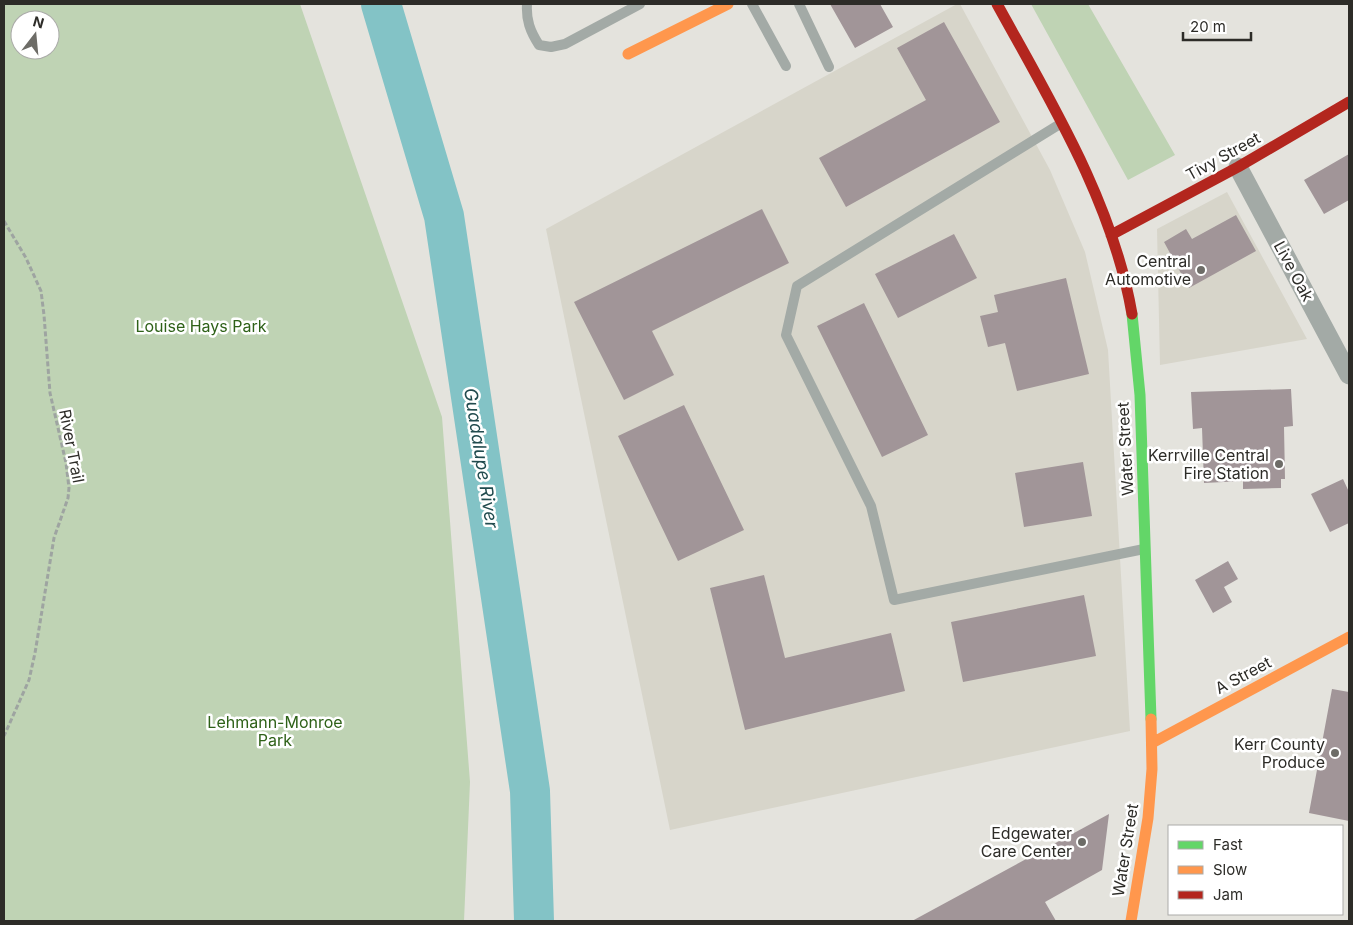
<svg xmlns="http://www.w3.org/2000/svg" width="1353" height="925" font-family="Inter,sans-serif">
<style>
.built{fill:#d7d5ca}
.green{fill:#bfd3b4;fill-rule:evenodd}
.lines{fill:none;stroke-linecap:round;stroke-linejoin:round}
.river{stroke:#83c3c6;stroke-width:40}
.building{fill:#a19598}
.path{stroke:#9ea4a1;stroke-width:3;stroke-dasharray:5 2.5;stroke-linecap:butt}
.lane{stroke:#a3aaa6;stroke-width:10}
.street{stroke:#a3aaa6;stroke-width:19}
.fast{stroke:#63d668;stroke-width:11}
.slow{stroke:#ff974d;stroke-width:11}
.jam{stroke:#b3261e;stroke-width:11}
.poi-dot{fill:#6d6c67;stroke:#fff;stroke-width:2}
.labels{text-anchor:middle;stroke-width:5;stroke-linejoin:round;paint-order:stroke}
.street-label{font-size:16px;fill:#2d2c28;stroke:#fff}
.poi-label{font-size:16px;fill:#2d2c28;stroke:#fff;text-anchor:end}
.park-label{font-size:16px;fill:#2e6118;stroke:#fff}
.water-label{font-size:18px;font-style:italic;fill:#214b4e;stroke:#fff}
</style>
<rect width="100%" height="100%" fill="#e4e3dd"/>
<path class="built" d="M 957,4 L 960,4 L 1050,170 L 1085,252 L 1108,350 L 1130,731 L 670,830 L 546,229 Z
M 1227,192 L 1307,339 L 1160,365 L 1157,229 Z"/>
<path class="green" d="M 4,4 L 300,4 L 442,417 L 470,782 L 464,921 L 4,921 ZM 20,20 L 50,20 L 50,50 L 20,50 Z
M 1031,4 L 1088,4 L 1175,155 L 1128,180 Z"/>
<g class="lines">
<path class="river" d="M 381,4 L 444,216 L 530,791 L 534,921"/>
</g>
<path class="building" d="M 830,4 L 880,4 L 893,27 L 855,48 Z
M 944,22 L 1000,122 L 846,207 L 819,158 L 926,100 L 897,48 Z
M 1349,154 L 1349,200 L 1324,214 L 1304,180 Z
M 762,209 L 789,263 L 652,331 L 674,375 L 624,400 L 574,302 Z
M 1236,215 L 1256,251 L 1189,288 L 1164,242 L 1186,229 L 1192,239 Z
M 954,234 L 977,278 L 898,318 L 875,274 Z
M 1066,278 L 1089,374 L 1017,391 L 1005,343 L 988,347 L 980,316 L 998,312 L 994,295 Z
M 864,303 L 928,435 L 882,457 L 817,326 Z
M 1291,389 L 1293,426 L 1284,427 L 1285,479 L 1281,479 L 1281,488 L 1243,489 L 1243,481 L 1204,483 L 1202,428 L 1193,429 L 1191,392 Z
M 684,405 L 744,530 L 678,561 L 618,436 Z
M 1083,462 L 1092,516 L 1024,527 L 1015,473 Z
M 1343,479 L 1349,492 L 1349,523 L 1330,532 L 1311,494 Z
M 1228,561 L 1238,579 L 1224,587 L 1232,602 L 1213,613 L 1195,580 Z
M 764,575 L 785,658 L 891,633 L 905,691 L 745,730 L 710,588 Z
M 1084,595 L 1096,656 L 963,682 L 951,622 Z
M 1332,689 L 1349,692 L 1349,821 L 1309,813 Z
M 1109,814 L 1102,870 L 1045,902 L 1056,921 L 912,921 Z"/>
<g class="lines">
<path class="path" d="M 4,221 L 26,258 L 41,291 L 44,315 L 50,393 L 66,463 L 69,488 L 68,498 L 54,538 L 51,556 L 35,653 L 29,680 L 4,736"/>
<path class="lane" d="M 527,4 C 526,20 530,31 539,45 L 551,47 L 565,44 L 640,4
M 752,4 L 786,66
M 799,4 L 829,67
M 1060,124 L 797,286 L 786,335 L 871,506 L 894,600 L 1144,549"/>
<path class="street" d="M 1238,167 L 1349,375"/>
<path class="fast" d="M 1132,314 L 1140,395 L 1151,719"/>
<path class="slow" d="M 628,54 L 728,4
M 1152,743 L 1349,637
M 1131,921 L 1148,818 L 1152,769 L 1151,719"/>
<path class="jam" d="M 997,4 C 1051,102 1113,203 1132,314
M 1111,235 L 1238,167 L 1349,102"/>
</g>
<g class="poi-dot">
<circle cx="1201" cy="270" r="5"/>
<circle cx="1279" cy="464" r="5"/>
<circle cx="1335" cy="753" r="5"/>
<circle cx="1082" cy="842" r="5"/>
</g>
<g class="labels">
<g class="street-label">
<text transform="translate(1223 156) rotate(-29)" y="6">Tivy Street</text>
<text transform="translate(1294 271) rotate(62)" y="6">Live Oak</text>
<text transform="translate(72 446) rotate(79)" y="6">River Trail</text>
<text transform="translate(1125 449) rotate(-93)" y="6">Water Street</text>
<text transform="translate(1243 675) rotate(-28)" y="6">A Street</text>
<text transform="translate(1125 850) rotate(-81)" y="6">Water Street</text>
</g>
<g class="poi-label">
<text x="1191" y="267">Central<tspan x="1191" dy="18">Automotive</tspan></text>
<text x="1269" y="461">Kerrville Central<tspan x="1269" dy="18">Fire Station</tspan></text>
<text x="1325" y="750">Kerr County<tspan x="1325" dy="18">Produce</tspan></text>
<text x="1072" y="839">Edgewater<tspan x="1072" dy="18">Care Center</tspan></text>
</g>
<g class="park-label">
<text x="201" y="332">Louise Hays Park</text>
<text x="275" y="728">Lehmann-Monroe<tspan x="275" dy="18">Park</tspan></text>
</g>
<g class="water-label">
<text transform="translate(481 458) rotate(81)" y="6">Guadalupe River</text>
</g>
</g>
<rect width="1353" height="925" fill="none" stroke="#2d2c28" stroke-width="10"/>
<rect x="1168" y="825" width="175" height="90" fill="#ffffff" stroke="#ababa9"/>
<rect x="1178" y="841" width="25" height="8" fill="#63d668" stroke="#ababa9"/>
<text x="1213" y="850" font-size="15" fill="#2d2c28">Fast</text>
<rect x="1178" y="866" width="25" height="8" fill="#ff974d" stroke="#ababa9"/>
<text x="1213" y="875" font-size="15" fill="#2d2c28">Slow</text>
<rect x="1178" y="891" width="25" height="8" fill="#b3261e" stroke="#ababa9"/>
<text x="1213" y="900" font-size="15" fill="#2d2c28">Jam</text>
<g transform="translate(35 35) rotate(16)"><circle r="24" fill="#ffffff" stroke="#ababa9"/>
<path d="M0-4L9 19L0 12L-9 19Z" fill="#6d6c67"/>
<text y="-8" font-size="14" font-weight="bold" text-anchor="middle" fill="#2d2c28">N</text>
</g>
<path d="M1183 32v8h68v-8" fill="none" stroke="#2d2c28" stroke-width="2.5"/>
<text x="1190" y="32" font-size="15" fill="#2d2c28" stroke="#ffffff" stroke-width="4" paint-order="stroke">20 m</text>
</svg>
